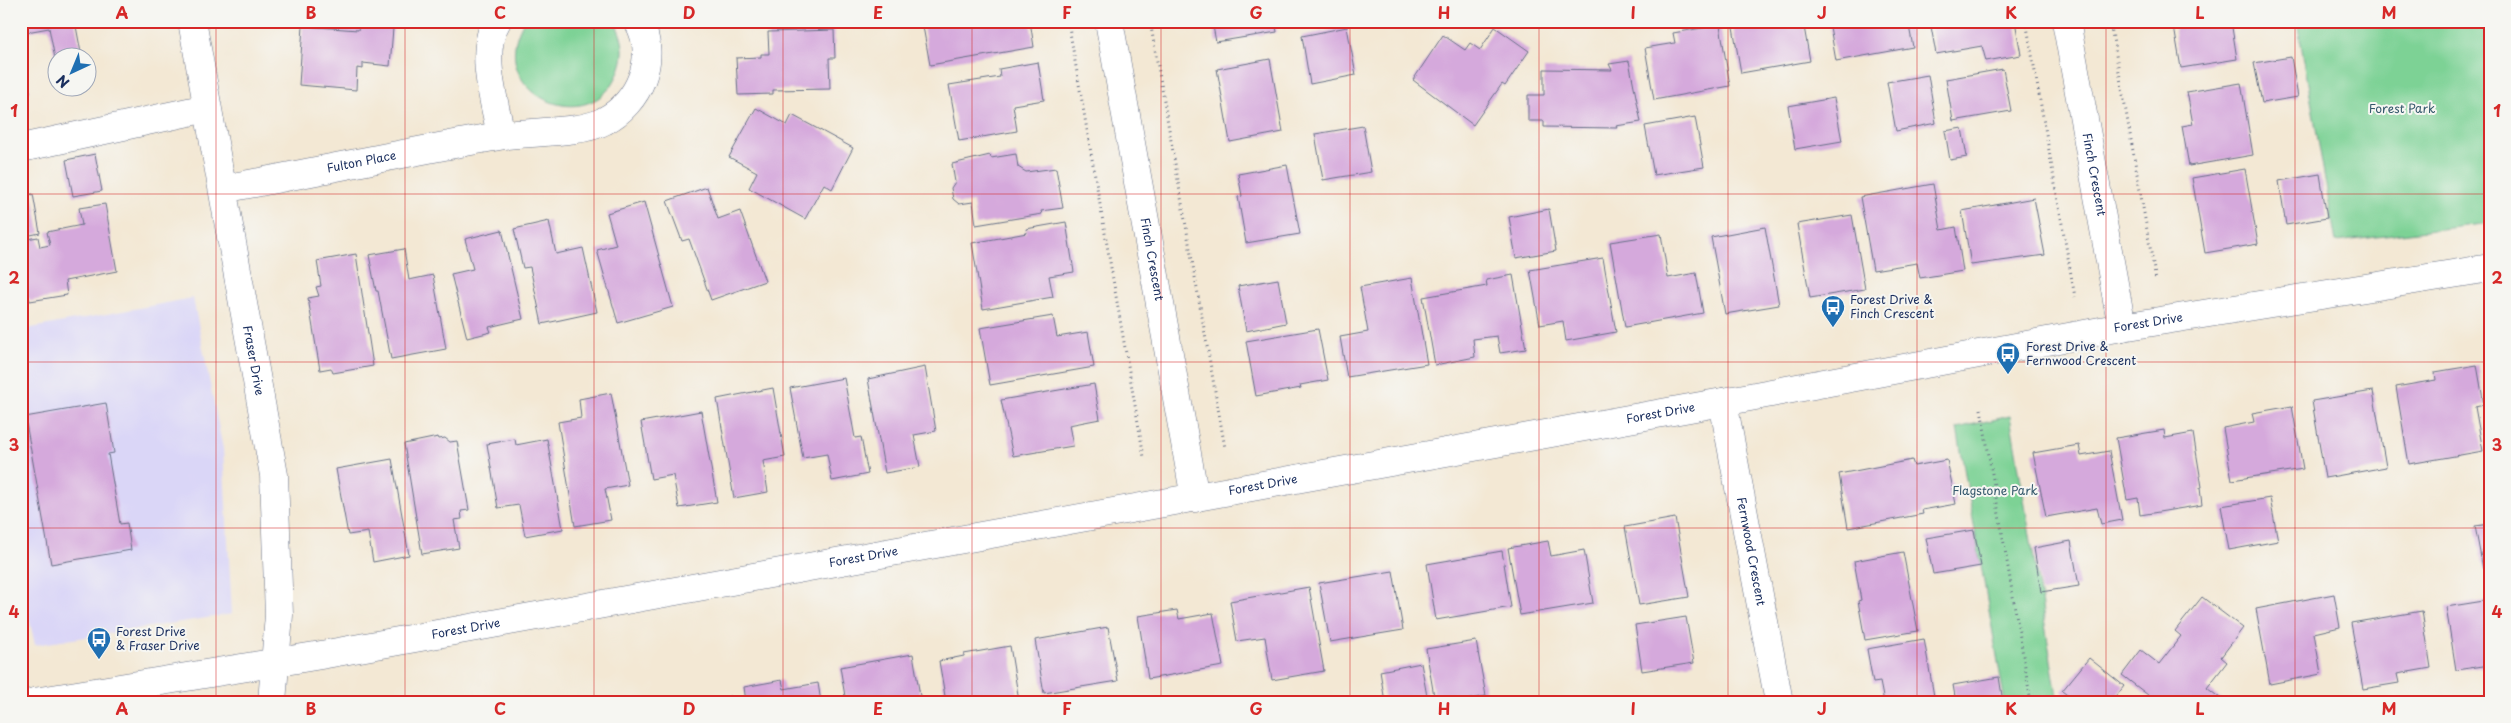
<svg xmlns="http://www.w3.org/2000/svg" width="2511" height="723" font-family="'Playpen Sans',sans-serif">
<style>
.built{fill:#dad6f7}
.green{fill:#7dd295;stroke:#4c807a}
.building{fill:#d5a9dc}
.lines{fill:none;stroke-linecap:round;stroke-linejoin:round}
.minor-casing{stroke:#677087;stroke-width:29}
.tertiary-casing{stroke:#677087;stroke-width:29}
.path{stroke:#677087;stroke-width:3;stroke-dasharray:1 4;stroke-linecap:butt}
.minor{stroke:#fff;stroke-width:28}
.tertiary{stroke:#fff;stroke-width:28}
.grid{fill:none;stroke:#d62828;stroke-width:1;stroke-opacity:0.55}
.labels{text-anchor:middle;stroke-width:4;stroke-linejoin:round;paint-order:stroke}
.park-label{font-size:12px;fill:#34586c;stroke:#f6f6f2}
.street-label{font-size:12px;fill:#1b2f5e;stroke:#f6f6f2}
.poi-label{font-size:12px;fill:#1b2f5e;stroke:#f6f6f2;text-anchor:start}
.neatline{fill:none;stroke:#d62828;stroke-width:2}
.grid-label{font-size:16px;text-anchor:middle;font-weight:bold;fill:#d62828}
</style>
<rect width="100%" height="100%" fill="#f6f6f2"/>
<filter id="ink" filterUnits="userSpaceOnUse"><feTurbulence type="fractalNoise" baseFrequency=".02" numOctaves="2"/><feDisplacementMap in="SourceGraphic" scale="10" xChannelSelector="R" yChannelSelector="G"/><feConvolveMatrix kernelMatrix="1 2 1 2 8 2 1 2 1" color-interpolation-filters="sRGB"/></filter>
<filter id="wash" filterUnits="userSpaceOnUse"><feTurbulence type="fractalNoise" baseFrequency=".0096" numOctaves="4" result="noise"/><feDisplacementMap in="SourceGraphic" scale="20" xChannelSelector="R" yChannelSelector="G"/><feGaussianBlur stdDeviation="1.12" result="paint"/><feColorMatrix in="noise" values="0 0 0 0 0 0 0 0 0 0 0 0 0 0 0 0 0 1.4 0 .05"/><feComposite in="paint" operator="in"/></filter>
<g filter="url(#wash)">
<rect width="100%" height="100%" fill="#f3e8d4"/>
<path class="built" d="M 193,298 L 223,449 L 232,614 L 35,645 L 21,582 L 21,330 Z"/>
<path class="green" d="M 524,21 L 614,21 C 623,37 626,51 620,68 C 596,143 481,95 524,21 Z
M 2297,21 L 2490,21 L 2490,223 L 2336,242 Z
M 2010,416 L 2058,702 L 2005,702 L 1957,428 Z"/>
<g id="blocks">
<path class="building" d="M 21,21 L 75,21 L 82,58 L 58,58 L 57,69 L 49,28 L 21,33 Z
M 922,21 L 1030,21 L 1034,47 L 930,65 Z
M 1212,21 L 1275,21 L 1277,32 L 1216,42 Z
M 1732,21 L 1803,21 L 1810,61 L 1741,73 Z
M 1829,21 L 1908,21 L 1913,47 L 1836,61 Z
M 1930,21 L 2015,21 L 2021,55 L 1986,61 L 1982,46 L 1936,54 Z
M 2173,21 L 2231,21 L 2237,59 L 2181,68 Z
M 359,25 L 393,28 L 390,66 L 363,63 L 363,69 L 357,68 L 356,90 L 299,85 L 303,26 L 358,30 Z
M 1720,25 L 1730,86 L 1654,100 L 1645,48 L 1675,43 L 1673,33 Z
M 1347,27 L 1356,75 L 1310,84 L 1302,36 Z
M 1495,27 L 1529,51 L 1505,86 L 1502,84 L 1473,125 L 1413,80 L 1443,35 L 1465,50 L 1470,43 L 1480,50 Z
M 834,30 L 835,58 L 829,58 L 830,89 L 773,90 L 773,94 L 738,95 L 736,58 L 761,57 L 761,54 L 769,54 L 768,32 Z
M 21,48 L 30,92 L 21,93 Z
M 2291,57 L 2298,97 L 2262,103 L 2254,63 Z
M 1270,59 L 1283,132 L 1230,142 L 1217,69 Z
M 1629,61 L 1641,122 L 1616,126 L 1617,128 L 1544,127 L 1544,121 L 1528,121 L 1528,95 L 1544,95 L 1544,69 L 1612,70 L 1609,64 Z
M 1038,62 L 1044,100 L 1013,105 L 1017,131 L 959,141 L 949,85 L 1000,77 L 999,69 Z
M 2003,69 L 2011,111 L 1953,121 L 1946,79 Z
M 1928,75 L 1936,123 L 1896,131 L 1887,82 Z
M 2241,83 L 2253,155 L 2189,166 L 2182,126 L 2193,124 L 2187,92 Z
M 1834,98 L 1842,141 L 1795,149 L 1788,106 Z
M 756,108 L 787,125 L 792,115 L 853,148 L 832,189 L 824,184 L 805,219 L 749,188 L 757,172 L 729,157 Z
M 1695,117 L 1704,167 L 1654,175 L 1645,126 Z
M 1363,126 L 1371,172 L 1323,180 L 1315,134 Z
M 1962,128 L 1967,157 L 1950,160 L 1945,131 Z
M 95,154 L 102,191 L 73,196 L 66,160 Z
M 1016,154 L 1018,167 L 1026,172 L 1056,168 L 1063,208 L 1041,211 L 1042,214 L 976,225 L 973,202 L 959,204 L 953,199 L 951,188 L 955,182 L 952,164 L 990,155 L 991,158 Z
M 1287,165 L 1300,234 L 1246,243 L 1238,197 L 1242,196 L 1238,174 Z
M 2245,169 L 2258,244 L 2205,253 L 2192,178 Z
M 2320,174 L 2327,218 L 2286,225 L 2279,181 Z
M 1933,184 L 1941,230 L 1956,227 L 1963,271 L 1920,278 L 1917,263 L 1873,270 L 1860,197 Z
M 707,187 L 718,219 L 740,211 L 765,281 L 711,300 L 689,239 L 682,241 L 667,201 Z
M 33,194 L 40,233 L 21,237 L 21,196 Z
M 2034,198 L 2045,255 L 1971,265 L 1962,211 Z
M 644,202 L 673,307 L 618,323 L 597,250 L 616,245 L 607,213 Z
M 105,204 L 117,271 L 65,281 L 67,295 L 30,301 L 29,298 L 21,299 L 21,240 L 38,237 L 40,247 L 50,245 L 47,232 L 82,225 L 79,208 Z
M 1549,209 L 1556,251 L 1516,258 L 1509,217 Z
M 1852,215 L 1865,289 L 1810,298 L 1797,224 Z
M 549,221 L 556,254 L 583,248 L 597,312 L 542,324 L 530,267 L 523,268 L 514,229 Z
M 1066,222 L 1074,272 L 1049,276 L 1053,297 L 983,309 L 972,243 L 1027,233 L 1026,229 Z
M 1765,227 L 1779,305 L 1725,314 L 1711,237 Z
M 502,230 L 523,319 L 489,327 L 491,332 L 467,338 L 451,274 L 473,269 L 465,239 Z
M 1661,234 L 1668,278 L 1696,273 L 1703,313 L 1625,327 L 1610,242 Z
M 404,249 L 409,280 L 433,275 L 446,349 L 391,359 L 378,291 L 376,291 L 369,255 Z
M 356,254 L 373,366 L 333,373 L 331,368 L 320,370 L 308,298 L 319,296 L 316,287 L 321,286 L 317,261 Z
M 1603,258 L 1616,332 L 1566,341 L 1563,321 L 1540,325 L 1530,270 Z
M 1513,275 L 1526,349 L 1500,353 L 1497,336 L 1473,339 L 1475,357 L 1435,365 L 1423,297 L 1487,286 L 1486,280 Z
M 1412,278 L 1427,364 L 1347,377 L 1340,337 L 1368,332 L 1360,287 Z
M 1278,279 L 1286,323 L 1246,331 L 1238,286 Z
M 1053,316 L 1057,337 L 1088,332 L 1094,367 L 990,385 L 980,328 Z
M 1318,329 L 1328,380 L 1300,385 L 1301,388 L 1256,396 L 1246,341 Z
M 2477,365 L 2484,405 L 2475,407 L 2483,451 L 2409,464 L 2396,387 L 2436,380 L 2435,372 Z
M 925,367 L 936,431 L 914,435 L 920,467 L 885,473 L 868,379 Z
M 844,378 L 855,438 L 861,437 L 868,474 L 832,481 L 827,454 L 803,458 L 790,388 Z
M 1094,384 L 1100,419 L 1069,425 L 1073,446 L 1013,456 L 1001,400 Z
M 773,388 L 785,457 L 763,461 L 768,492 L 734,498 L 717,399 Z
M 2373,391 L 2386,467 L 2325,478 L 2312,401 Z
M 611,393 L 628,485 L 605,489 L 611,520 L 575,526 L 558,422 L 581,418 L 579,399 Z
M 106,403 L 114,453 L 108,454 L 120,524 L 127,523 L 131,550 L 51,564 L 25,417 Z
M 2292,406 L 2303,469 L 2232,480 L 2223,428 L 2254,422 L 2252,413 Z
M 701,411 L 717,502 L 679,508 L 673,475 L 651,479 L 641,422 Z
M 2164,430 L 2165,438 L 2193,433 L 2202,487 L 2200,488 L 2202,505 L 2140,515 L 2138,498 L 2127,500 L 2116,438 Z
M 438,437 L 439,439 L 445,438 L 450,442 L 457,441 L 469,510 L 461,511 L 462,519 L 454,520 L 459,548 L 422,554 L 404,444 Z
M 515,439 L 516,445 L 547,439 L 563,529 L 525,536 L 519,505 L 498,508 L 487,444 Z
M 2079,445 L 2081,456 L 2109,451 L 2122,520 L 2101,524 L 2097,508 L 2046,517 L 2033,453 Z
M 392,459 L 409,555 L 373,562 L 368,532 L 348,535 L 336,469 Z
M 1912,460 L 1914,466 L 1947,460 L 1956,504 L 1922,510 L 1923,514 L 1848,528 L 1839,474 Z
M 2270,498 L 2278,541 L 2229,550 L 2221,506 Z
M 1675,518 L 1689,597 L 1639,605 L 1625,527 Z
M 2490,524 L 2490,568 L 2483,569 L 2475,526 Z
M 1974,530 L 1981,566 L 1933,574 L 1926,538 Z
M 1548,541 L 1551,556 L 1584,550 L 1593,603 L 1520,615 L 1508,548 Z
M 2071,541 L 2079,586 L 2041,592 L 2034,548 Z
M 1502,551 L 1511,607 L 1436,620 L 1427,564 Z
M 1903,552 L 1918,631 L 1865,640 L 1858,601 L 1861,600 L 1854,561 Z
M 1393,571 L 1403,630 L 1330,642 L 1319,583 Z
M 1309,587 L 1324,671 L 1272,680 L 1265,637 L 1237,641 L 1230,601 Z
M 2334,594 L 2340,627 L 2314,633 L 2321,674 L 2270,684 L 2256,609 Z
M 2202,597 L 2243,628 L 2221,657 L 2227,662 L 2207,688 L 2225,702 L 2157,702 L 2122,675 L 2141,650 L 2159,664 L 2181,636 L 2175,631 Z
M 2490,600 L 2490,665 L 2456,670 L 2446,607 Z
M 1177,610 L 1179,619 L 1213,613 L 1223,666 L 1148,679 L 1138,616 Z
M 2422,611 L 2431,668 L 2397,674 L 2399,683 L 2363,689 L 2351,623 Z
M 1686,617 L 1694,663 L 1642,671 L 1635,625 Z
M 1108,627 L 1118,681 L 1044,693 L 1035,640 Z
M 1924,639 L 1935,702 L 1884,702 L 1880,682 L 1873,683 L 1867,649 Z
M 1476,641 L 1486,696 L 1456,702 L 1435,702 L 1426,649 Z
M 1010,646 L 1019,701 L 946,702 L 939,661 L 964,656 L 964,654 Z
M 913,654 L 921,702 L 846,702 L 840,667 Z
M 2089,658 L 2124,686 L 2112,702 L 2076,702 L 2062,691 Z
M 1421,663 L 1428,702 L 1385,702 L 1380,671 Z
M 1999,677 L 2003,702 L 1956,702 L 1953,685 Z
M 782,680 L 784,689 L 818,683 L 821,702 L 746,702 L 744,687 Z
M 731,696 L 732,702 L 704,702 L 704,701 Z"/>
</g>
</g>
<g filter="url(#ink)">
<use href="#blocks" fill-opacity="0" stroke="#677087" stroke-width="1"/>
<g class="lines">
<g class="minor-casing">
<g id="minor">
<path d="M 497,21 C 478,51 495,103 501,135"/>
<path id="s1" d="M 1109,21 L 1195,498"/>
<path id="s2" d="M 2066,21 L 2122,327"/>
<path d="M 21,148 L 207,108"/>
<path id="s3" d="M 223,189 C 315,172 407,152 499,136 C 528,131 581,134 604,121 C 639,103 659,58 638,21"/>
<path id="s4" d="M 1723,402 L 1779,702"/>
</g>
</g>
<g class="tertiary-casing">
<g id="tertiary">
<path id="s5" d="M 192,21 L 274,475 L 279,615 L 272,702"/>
<path id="s6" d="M 34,702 L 321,655 L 1723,402 L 2122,327 L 2490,268"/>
</g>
</g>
<path class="path" d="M 1068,21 L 1144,457
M 1150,21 L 1225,448
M 2026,21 L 2075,297
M 2110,21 L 2156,281
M 1981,409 L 2031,702"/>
<use href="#minor" class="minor"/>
<use href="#tertiary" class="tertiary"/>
</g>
</g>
<path class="grid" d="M 216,21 L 216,702M 405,21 L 405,702M 594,21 L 594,702M 783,21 L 783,702M 972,21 L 972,702M 1161,21 L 1161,702M 1350,21 L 1350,702M 1539,21 L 1539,702M 1728,21 L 1728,702M 1917,21 L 1917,702M 2106,21 L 2106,702M 2295,21 L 2295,702M 21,194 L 2490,194M 21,362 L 2490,362M 21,528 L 2490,528"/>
<defs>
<g id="bus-pin" transform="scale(1.25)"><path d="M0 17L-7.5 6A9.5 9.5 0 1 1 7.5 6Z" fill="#1f6fb2" stroke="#f6f6f2"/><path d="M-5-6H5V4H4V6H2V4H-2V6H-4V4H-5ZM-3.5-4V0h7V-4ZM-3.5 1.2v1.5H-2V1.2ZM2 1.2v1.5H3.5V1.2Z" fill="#fff"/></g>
</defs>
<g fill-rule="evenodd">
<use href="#bus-pin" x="1833" y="307"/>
<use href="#bus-pin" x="2008" y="354"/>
<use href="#bus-pin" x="99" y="639"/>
</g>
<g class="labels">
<g class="park-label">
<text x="2402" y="113">Forest Park</text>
<text x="1995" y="495">Flagstone Park</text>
</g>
<g class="street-label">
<text dy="4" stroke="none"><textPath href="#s3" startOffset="141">Fulton Place</textPath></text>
<text dy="4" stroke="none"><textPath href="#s2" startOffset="156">Finch Crescent</textPath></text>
<text dy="4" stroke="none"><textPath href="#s1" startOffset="242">Finch Crescent</textPath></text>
<text dy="4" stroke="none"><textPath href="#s6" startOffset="2148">Forest Drive</textPath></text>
<text dy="4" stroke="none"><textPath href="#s5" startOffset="345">Fraser Drive</textPath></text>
<text dy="4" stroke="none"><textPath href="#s6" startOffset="1652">Forest Drive</textPath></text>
<text dy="4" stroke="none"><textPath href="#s6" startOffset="1248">Forest Drive</textPath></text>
<text dy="4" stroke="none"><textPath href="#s4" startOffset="152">Fernwood Crescent</textPath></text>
<text dy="4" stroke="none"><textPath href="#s6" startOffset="842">Forest Drive</textPath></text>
<text dy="4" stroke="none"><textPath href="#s6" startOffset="438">Forest Drive</textPath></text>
</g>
<g class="poi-label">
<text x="1850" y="304">Forest Drive &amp;<tspan x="1850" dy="14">Finch Crescent</tspan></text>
<text x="2026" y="351">Forest Drive &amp;<tspan x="2026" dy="14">Fernwood Crescent</tspan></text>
<text x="116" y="636">Forest Drive<tspan x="116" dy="14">&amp; Fraser Drive</tspan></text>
</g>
</g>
<rect width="2511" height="723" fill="none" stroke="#f6f6f2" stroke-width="55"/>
<g transform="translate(72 72) rotate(224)"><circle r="24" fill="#f6f6f2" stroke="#9ea6b7"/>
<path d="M0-4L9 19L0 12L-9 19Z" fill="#1f6fb2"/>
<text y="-8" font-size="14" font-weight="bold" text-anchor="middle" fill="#1b2f5e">N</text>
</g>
<rect x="28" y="28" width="2456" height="668" class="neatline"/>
<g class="grid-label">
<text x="122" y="19">A</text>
<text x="311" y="19">B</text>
<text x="500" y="19">C</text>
<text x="689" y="19">D</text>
<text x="878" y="19">E</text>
<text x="1067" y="19">F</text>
<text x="1256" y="19">G</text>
<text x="1444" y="19">H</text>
<text x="1633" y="19">I</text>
<text x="1822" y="19">J</text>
<text x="2011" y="19">K</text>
<text x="2200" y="19">L</text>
<text x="2389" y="19">M</text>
<text x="14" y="117">1</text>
<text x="2497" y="117">1</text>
<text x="14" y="284">2</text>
<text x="2497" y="284">2</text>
<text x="14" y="451">3</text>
<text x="2497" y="451">3</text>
<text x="14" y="618">4</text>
<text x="2497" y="618">4</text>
<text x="122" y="715">A</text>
<text x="311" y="715">B</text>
<text x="500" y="715">C</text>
<text x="689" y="715">D</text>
<text x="878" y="715">E</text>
<text x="1067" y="715">F</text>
<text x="1256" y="715">G</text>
<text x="1444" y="715">H</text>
<text x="1633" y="715">I</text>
<text x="1822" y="715">J</text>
<text x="2011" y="715">K</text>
<text x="2200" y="715">L</text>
<text x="2389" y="715">M</text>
</g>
</svg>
